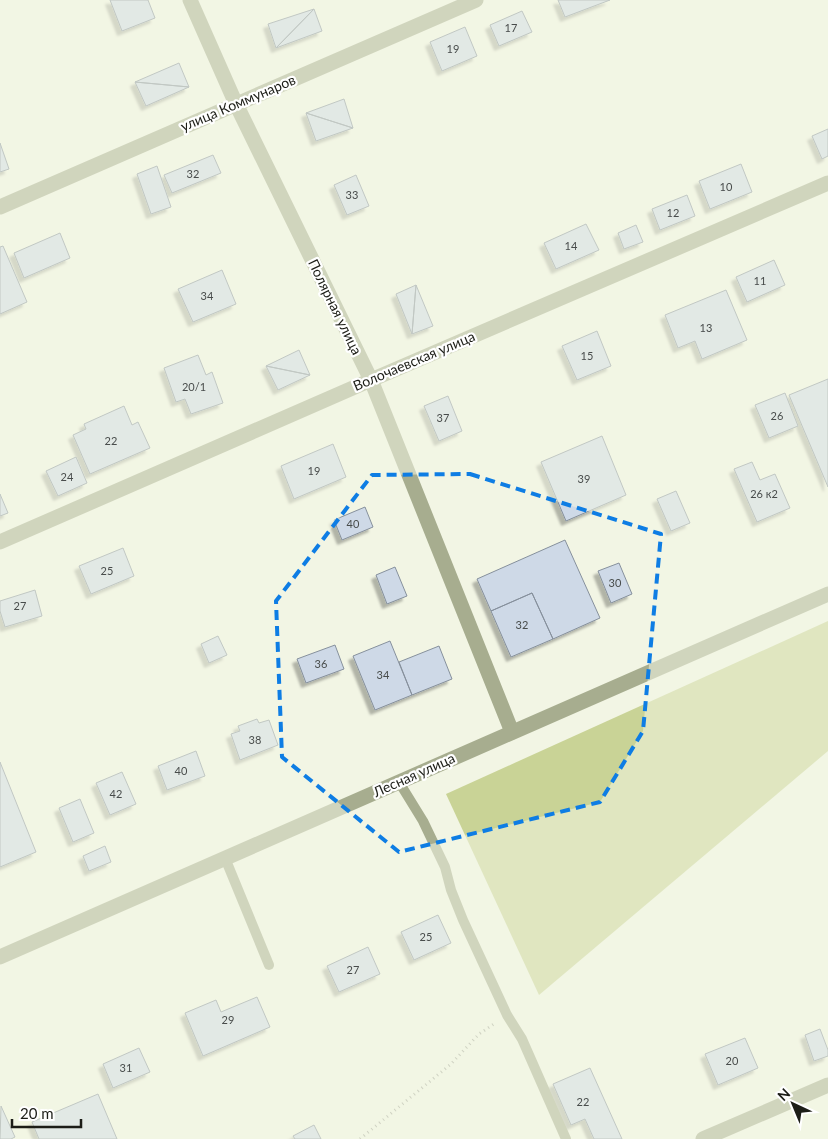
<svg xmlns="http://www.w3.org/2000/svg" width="828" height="1139" font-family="Lato,sans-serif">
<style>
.green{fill:#c9d396}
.building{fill:#ced9e7;stroke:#86909c;filter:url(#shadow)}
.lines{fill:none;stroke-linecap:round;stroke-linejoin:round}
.path{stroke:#a5a89b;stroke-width:3;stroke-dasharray:1 4;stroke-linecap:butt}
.service{stroke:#a7ad8f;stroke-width:10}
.minor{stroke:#a7ad8f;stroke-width:15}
.tertiary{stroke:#a7ad8f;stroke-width:15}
.marked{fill:none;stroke:#0e7de4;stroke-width:4;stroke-dasharray:10 6;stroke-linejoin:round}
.labels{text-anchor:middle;stroke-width:4.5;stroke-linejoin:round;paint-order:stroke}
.number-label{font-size:11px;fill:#484c4b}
.street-label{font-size:14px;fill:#1c1d17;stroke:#fff}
</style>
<defs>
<filter id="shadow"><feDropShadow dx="-4.5" dy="4.5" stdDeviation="1" flood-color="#0004"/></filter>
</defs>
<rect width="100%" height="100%" fill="#f2f5e4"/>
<path class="green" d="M 828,621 L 828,751 L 539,995 L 446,794 Z"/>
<path class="building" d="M 110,0 L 148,0 L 155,18 L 122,31 Z
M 558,0 L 610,0 L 565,17 Z
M 314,9 L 276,48 L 268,24 Z
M 314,9 L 322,31 L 276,48 Z
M 522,11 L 532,32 L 499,46 L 490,25 Z
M 465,27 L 477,56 L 442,71 L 430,42 Z
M 179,63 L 189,87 L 135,82 Z
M 135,82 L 189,87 L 146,106 Z
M 344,99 L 353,128 L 306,113 Z
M 306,113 L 353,128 L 316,141 Z
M 828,129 L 828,156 L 822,159 L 812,136 Z
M 0,143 L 9,169 L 0,172 Z
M 213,155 L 221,173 L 172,193 L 164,175 Z
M 741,164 L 752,192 L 710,209 L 699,181 Z
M 157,166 L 171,207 L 151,214 L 137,174 Z
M 356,175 L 369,206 L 347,215 L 334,185 Z
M 687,195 L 695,216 L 660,230 L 652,209 Z
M 586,224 L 599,250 L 556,269 L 544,243 Z
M 636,225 L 643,242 L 624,249 L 618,233 Z
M 60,233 L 70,258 L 24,278 L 14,253 Z
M 3,246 L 27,302 L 0,314 L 0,247 Z
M 774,260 L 785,285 L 747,302 L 736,277 Z
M 222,270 L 236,304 L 193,322 L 178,289 Z
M 416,285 L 412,334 L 396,294 Z
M 416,285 L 433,326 L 412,334 Z
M 726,290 L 747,340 L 702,359 L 695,341 L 678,348 L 665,315 Z
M 597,331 L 611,366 L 577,380 L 562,346 Z
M 299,350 L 310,375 L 266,366 Z
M 198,355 L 206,375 L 212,372 L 223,403 L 191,414 L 185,399 L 176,402 L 164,368 Z
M 266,366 L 310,375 L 278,390 Z
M 828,379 L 828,487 L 789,395 Z
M 785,393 L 798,426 L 769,438 L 755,405 Z
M 448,396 L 462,431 L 439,441 L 424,406 Z
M 124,406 L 132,425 L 138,422 L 150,448 L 90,474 L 73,435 L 86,429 L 84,424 Z
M 602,436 L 626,495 L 566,521 L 541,462 Z
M 333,444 L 346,477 L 294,499 L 281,466 Z
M 76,457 L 87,483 L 58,496 L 46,471 Z
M 752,462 L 760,480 L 775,474 L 790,508 L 757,522 L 734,469 Z
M 676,491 L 690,523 L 671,531 L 657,499 Z
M 0,494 L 8,513 L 0,516 Z
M 365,507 L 373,527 L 342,540 L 334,520 Z
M 565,540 L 600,618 L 553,639 L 532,593 L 491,611 L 477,579 Z
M 123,548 L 134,576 L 91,594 L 79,566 Z
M 619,563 L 632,594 L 611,603 L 598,571 Z
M 395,567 L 407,596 L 387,604 L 376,575 Z
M 35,590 L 42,616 L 5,627 L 0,611 L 0,601 Z
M 532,593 L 553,639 L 511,657 L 491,611 Z
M 218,636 L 227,655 L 209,663 L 201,644 Z
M 390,641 L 412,695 L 375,710 L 353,656 Z
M 335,645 L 344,669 L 306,683 L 297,659 Z
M 439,646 L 452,679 L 412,695 L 399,662 Z
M 257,719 L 259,723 L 269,720 L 278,745 L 240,760 L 231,734 L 240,731 L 238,726 Z
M 196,751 L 205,776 L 167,790 L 158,766 Z
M 0,762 L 36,852 L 0,867 Z
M 122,772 L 136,804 L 110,815 L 96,783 Z
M 80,799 L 94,833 L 73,842 L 59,808 Z
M 105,846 L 111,862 L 89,871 L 83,856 Z
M 438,915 L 451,943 L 414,960 L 401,932 Z
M 368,947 L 380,974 L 339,992 L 327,966 Z
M 257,997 L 270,1027 L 203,1056 L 185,1013 L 216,1000 L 221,1012 Z
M 820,1029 L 828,1050 L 828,1056 L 814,1061 L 805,1035 Z
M 745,1038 L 758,1068 L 718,1085 L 705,1054 Z
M 139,1048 L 150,1072 L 113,1088 L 103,1064 Z
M 590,1068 L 622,1139 L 594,1139 L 585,1119 L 571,1125 L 553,1084 Z
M 98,1094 L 117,1139 L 39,1139 L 32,1122 Z
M 1,1106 L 15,1137 L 11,1139 L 0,1139 Z
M 314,1125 L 321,1139 L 295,1139 L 293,1136 Z"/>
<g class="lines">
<path class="path" d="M 360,1139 L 451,1064 L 479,1034 L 494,1024"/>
<path class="service" d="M 399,782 L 423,821 L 445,867 L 451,890 L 463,920 L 507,1015 L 522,1039 L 566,1139
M 225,858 L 269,965"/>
<path class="minor" d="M 190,0 L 236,104 L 371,380 L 512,732
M 0,207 L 476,0
M 0,542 L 371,380 L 828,183
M 703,1139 L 828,1085"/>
<path class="tertiary" d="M 0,957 L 828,594"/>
</g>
<path d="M0 0H828V1139H0ZM 470,474 L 661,534 L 643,731 L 600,802 L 399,852 L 282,757 L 276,601 L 372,475 Z" fill="#f2f5e4" fill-opacity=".55" fill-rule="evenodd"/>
<path class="marked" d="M 470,474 L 661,534 L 643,731 L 600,802 L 399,852 L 282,757 L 276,601 L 372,475 Z"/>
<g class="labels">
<g class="number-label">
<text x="511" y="32">17</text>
<text x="453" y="53">19</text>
<text x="193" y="178">32</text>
<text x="726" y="191">10</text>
<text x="352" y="199">33</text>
<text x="673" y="217">12</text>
<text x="571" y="250">14</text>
<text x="760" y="285">11</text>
<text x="207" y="300">34</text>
<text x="706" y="332">13</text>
<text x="587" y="360">15</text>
<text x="194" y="391">20/1</text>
<text x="777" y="420">26</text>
<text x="443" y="422">37</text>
<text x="111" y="445">22</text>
<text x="314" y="475">19</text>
<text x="67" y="481">24</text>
<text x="584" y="483">39</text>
<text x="764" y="498">26 к2</text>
<text x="353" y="528">40</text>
<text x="107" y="575">25</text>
<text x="615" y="587">30</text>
<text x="20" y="610">27</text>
<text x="522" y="629">32</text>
<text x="321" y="668">36</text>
<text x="383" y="679">34</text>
<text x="255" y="744">38</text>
<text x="181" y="775">40</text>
<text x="116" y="798">42</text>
<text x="426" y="941">25</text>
<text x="353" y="974">27</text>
<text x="228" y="1024">29</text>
<text x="732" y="1065">20</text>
<text x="126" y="1072">31</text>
<text x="583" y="1106">22</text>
</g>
<g class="street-label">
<text transform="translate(238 103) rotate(-23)" y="5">улица Коммунаров</text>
<text transform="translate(335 307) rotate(64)" y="5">Полярная улица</text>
<text transform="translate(414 361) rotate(-23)" y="5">Волочаевская улица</text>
<text transform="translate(414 775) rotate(-24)" y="5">Лесная улица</text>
</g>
</g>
<g transform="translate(793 1104) rotate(316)" stroke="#ffffff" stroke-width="4" paint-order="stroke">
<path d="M0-4L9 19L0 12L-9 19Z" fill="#1c1d17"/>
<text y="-8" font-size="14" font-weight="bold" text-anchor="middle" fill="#1c1d17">N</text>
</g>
<path d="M12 1119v8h69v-8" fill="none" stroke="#1c1d17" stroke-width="2.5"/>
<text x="20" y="1119" font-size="15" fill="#1c1d17" stroke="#ffffff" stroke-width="4" paint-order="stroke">20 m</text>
</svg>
